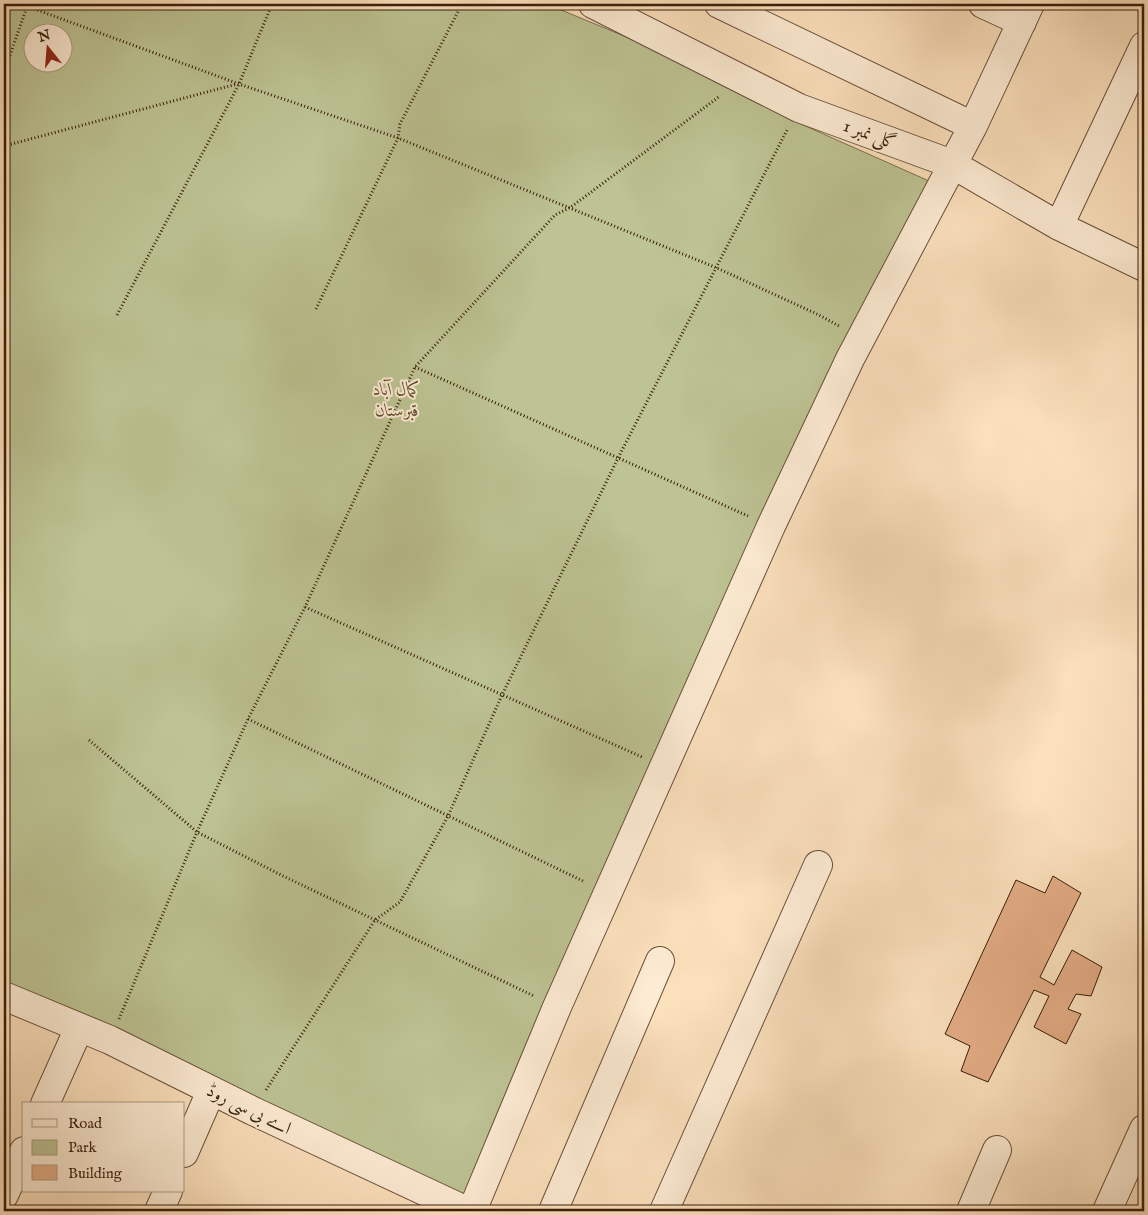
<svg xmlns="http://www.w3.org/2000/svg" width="1148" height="1215" font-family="'IM FELL English',Amiri,serif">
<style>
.green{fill:#bdc393;stroke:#7b704f;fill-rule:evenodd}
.building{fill:#e4ad86;stroke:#391e0b}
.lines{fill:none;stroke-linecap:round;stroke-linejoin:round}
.minor-casing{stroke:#6a4f38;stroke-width:30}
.path{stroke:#391e0b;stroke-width:3;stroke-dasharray:1 2.5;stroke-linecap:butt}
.minor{stroke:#fdecd4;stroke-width:28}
.labels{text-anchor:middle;stroke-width:4;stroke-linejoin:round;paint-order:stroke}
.street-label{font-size:18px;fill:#391e0b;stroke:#fdecd4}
.park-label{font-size:18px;font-style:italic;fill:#615034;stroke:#fdecd4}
</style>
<rect width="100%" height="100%" fill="#fce1bd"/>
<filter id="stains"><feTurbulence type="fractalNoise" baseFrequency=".004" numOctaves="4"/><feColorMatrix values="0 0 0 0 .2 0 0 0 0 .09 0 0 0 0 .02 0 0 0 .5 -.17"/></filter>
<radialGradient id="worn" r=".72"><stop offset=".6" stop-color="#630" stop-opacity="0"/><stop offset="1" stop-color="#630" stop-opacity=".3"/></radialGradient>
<path class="green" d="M 4,4 L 547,4 L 708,71 L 792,120 L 929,181 L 472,1204 L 4,991 ZM 32,32 L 62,32 L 62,62 L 32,62 Z"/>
<path class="building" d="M 1053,876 L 1081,893 L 1040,977 L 1054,985 L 1072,950 L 1102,967 L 1091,996 L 1076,994 L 1068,1009 L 1081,1014 L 1066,1044 L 1034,1027 L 1049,996 L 1034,990 L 988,1082 L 961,1071 L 970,1046 L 945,1034 L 1016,880 L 1045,893 Z"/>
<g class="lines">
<g class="minor-casing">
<path id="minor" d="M 593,4 L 799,108 L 952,164 L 1059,226 L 1144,267
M 719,4 L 973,126
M 983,4 L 1022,22
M 1059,226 L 1144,46
M 4,996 L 110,1040 L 253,1111 L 467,1211
M 45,1104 L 79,1028
M 184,1153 L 211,1091
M 4,1195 L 24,1151
M 159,1211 L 168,1191
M 472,1211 L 557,1007 L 771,526 L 850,359 L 973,126 L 1030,4
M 553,1211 L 660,961
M 664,1211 L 818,865
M 971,1211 L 997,1150
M 1107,1211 L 1144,1129"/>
</g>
<path class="path" d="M 21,4 L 239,84 L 398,138 L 717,268 L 819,315 L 839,326
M 4,72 L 28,4
M 4,146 L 237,84
M 316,309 L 398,138 L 400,124 L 462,4
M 117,315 L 239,84 L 272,4
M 415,367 L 748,516
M 305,607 L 642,757
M 248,719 L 585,882
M 89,740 L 197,832 L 281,875 L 534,996
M 119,1019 L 197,832 L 248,719 L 305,607 L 415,367 L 555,215 L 571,207 L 720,96
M 266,1090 L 375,920 L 400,902 L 448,816 L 502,695 L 618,458 L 787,130"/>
<use href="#minor" class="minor"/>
</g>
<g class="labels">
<g class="street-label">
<text transform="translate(870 134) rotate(20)" y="6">گلی نمبر 1</text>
<text transform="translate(249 1109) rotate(26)" y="6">اے بی سی روڈ</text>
</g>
<g class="park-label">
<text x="397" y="395">کمال آباد<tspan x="397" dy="21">قبرستان</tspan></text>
</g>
</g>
<rect width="1148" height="1215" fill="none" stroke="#fce1bd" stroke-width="20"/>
<rect x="5" y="5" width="1138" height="1205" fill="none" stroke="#391e0b" stroke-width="2.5"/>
<rect x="10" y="10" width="1128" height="1195" fill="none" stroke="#391e0b"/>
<rect x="22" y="1102" width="162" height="90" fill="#fdecd4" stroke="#af9a84"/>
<rect x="32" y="1119" width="25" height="8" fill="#fdecd4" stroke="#af9a84"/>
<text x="68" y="1128" font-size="15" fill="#391e0b">Road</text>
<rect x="32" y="1140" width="25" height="15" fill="#bdc393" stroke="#af9a84"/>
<text x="68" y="1152" font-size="15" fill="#391e0b">Park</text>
<rect x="32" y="1165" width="25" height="15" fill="#e4ad86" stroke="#af9a84"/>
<text x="68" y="1178" font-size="15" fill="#391e0b">Building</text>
<g transform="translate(48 48) rotate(343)"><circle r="24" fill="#fdecd4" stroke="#af9a84"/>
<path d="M0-4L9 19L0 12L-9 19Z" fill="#8f2418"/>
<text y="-8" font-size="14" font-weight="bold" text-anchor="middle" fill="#391e0b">N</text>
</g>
<rect width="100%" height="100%" filter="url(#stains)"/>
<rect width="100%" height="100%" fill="url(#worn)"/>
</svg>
